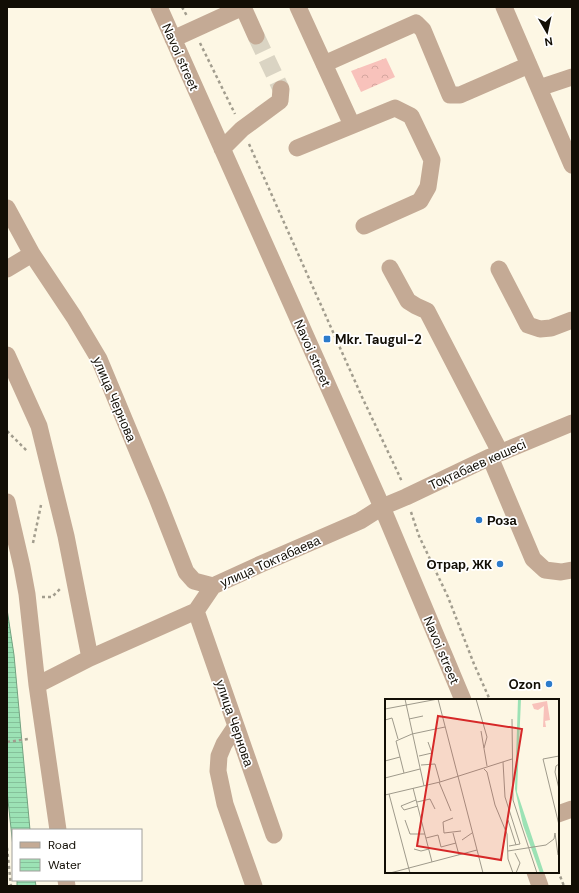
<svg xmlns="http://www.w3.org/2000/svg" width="579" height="893" font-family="'DM Sans',sans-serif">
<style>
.park{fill:url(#park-crowns)}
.water{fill:url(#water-rules);stroke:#73a280}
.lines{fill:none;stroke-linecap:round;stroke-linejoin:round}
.minor-tunnel{stroke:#dad4c3;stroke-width:17;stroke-dasharray:17 8;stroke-linecap:butt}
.path{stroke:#a29d8e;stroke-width:2.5;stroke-dasharray:3 3;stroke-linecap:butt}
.minor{stroke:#c4aa95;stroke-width:17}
.poi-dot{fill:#2c7bcb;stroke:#fff;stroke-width:1.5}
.labels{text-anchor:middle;stroke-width:3.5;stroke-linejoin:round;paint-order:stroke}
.street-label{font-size:13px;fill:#120e05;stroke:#fff}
.poi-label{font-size:13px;font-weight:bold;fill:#120e05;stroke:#fff;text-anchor:start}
.inset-road{fill:none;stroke:#9f9a8b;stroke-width:1}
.view{fill:#d62828;fill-opacity:0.15;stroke:#d62828;stroke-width:2}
.inset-edge{fill:none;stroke:#120e05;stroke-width:2}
</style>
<defs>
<pattern id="park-crowns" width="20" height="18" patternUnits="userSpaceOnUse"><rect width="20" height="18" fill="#f8c2bb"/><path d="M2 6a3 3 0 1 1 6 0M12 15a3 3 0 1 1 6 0" fill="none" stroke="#d4a69f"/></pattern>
<pattern id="water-rules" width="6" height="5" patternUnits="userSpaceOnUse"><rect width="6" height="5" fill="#9ce2b5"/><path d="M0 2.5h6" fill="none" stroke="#85c19a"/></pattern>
</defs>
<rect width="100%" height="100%" fill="#fdf7e4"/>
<path class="park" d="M 386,58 L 395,77 L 361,92 L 351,71 Z"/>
<path class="water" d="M 7,609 L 14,655 L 30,830 L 13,830 L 13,847 L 7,791 Z
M 17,880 L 35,880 L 36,886 L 17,886 Z"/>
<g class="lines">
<path class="minor-tunnel" d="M 256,36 L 281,89"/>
<path class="path" d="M 182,7 L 187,16
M 200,43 L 235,114
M 249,144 L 362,397 L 399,475 L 402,482
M 7,431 L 28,452
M 411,512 L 419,536 L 448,597 L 474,664 L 490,700
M 33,543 L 41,505
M 42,597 L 52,597 L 60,589
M 7,742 L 28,739
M 7,848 L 11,886
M 558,871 L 564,886"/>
<path class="minor" d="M 159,7 L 382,507 L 463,700
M 243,7 L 256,36
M 298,7 L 352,125
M 504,7 L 572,165
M 173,39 L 243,7
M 324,64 L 416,23 L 423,30 L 450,95 L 460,95 L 529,65
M 539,88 L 572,77
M 297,148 L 395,108 L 411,116 L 432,160 L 428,187 L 420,201 L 364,226
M 222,149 L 242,129 L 280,101 L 281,89
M 7,208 L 32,254 L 74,317 L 99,359 L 157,498 L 186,572 L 194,581 L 213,586
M 390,268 L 408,301 L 416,306 L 427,311 L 500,452
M 7,269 L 32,254
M 499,269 L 528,325 L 540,329 L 551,328 L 572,320
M 7,355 L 39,426 L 66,536 L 90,658
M 490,457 L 533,559 L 545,570 L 561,572 L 572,570
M 7,502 L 22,567 L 27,594 L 37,685 L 58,830
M 196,611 L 274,835
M 37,685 L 90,658 L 196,611 L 213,586 L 261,564 L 360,521 L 382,507 L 406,497 L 490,457 L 572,423
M 236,726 L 224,744 L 219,756 L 218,771 L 225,804 L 254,886
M 558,814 L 572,809
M 535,872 L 540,886
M 66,880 L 67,886"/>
</g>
<g class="poi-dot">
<rect x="323" y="335" width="8" height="8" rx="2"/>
<circle cx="479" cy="520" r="4"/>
<circle cx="500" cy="564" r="4"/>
<circle cx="549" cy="684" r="4"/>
</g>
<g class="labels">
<g class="street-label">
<text transform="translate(181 57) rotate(66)" y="5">Navoi street</text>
<text transform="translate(313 353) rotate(66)" y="5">Navoi street</text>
<text transform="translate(115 399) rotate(67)" y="5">улица Чернова</text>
<text transform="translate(477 464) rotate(-24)" y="5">Тоқтабаев көшесі</text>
<text transform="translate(270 561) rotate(-24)" y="5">улица Токтабаева</text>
<text transform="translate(442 650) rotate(67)" y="5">Navoi street</text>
<text transform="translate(235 723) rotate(71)" y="5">улица Чернова</text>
</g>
<g class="poi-label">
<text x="335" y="344">Mkr. Taugul-2</text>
<text x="487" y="525">Роза</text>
<text x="492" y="569" text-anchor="end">Отрар, ЖК</text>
<text x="541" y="689" text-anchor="end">Ozon</text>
</g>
</g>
<g transform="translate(385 699)">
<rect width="174" height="174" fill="#fdf7e4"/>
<path d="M 162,2 L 165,21 L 160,22 L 161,28 L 158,28 L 159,7 L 153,11 L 149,10 L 147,5 Z" fill="#f8c2bb"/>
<path d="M 133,0 L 136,0 L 132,93 L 159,174 L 155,174 L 138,126 L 130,90 Z" fill="#9ce2b5"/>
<path class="inset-road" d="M 20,0 L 39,87M 53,0 L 98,174M 91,0 L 102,38 L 99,49M 0,10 L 53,0M 24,20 L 38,17M 127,20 L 128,101 L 152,174M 0,21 L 7,19 L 13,40M 96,32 L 102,67M 34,57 L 47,54 L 43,43M 174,57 L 158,60 L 174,126M 0,62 L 15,58M 118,63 L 120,98 L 135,145 L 124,147M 174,65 L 171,67 L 170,73 L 174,90M 36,66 L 50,65 L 55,83M 99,70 L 102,73 L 110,106 L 122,135 L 123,160 L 128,174M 19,74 L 11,42 L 27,35 L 60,28M 0,79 L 35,70M 54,83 L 66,112M 28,89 L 47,163M 4,95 L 25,174M 0,96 L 55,83 L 127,60M 31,101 L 16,107 L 19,111 L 33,107M 32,103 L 45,100 L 50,110M 68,119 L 58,123 L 59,134 L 76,132M 20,121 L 25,135 L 40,135M 123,121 L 131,146M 68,134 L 74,156M 170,134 L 173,156M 41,139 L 53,136 L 56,148 L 71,144M 77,141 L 87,134M 29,150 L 36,152 L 44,150M 123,152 L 161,146 L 169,140 L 170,134M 130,154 L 135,164 L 131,174M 5,174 L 92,151"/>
<path class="view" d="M 53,17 L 137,30 L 116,161 L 32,147 Z"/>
<rect width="174" height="174" class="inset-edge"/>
</g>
<rect width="579" height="893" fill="none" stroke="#120e05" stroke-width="16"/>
<rect x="12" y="829" width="130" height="52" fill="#ffffff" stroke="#a09f9b"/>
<rect x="20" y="842" width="20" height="6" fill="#c4aa95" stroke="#a09f9b"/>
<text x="48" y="849" font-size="12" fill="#120e05">Road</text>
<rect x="20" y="859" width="20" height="12" fill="url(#water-rules)" stroke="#a09f9b"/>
<text x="48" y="869" font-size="12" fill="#120e05">Water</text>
<g transform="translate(547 32) rotate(171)" stroke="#ffffff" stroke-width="3" paint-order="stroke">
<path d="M0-3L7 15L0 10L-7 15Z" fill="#120e05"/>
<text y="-6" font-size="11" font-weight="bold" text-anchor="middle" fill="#120e05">N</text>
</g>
</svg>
